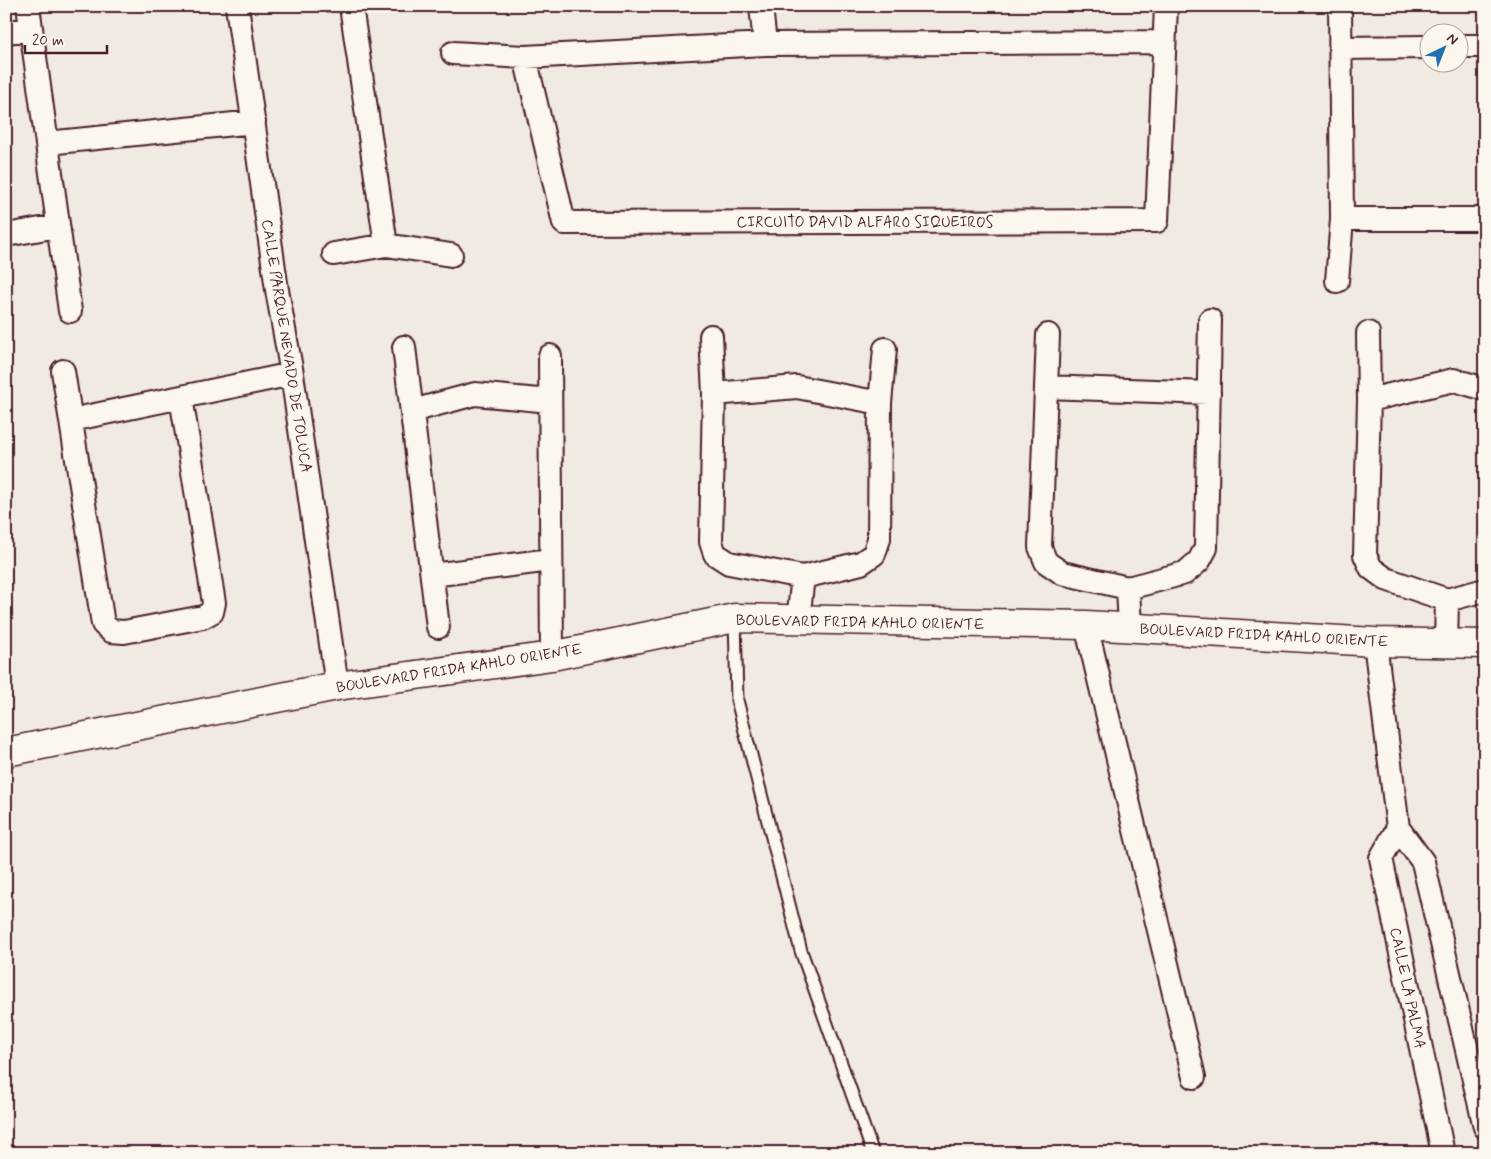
<svg xmlns="http://www.w3.org/2000/svg" width="1491" height="1159" font-family="Mynerve,sans-serif">
<style>
.lines{fill:none;stroke-linecap:round;stroke-linejoin:round}
.lane-casing{stroke:#4a1f2b;stroke-width:15}
.street-casing{stroke:#4a1f2b;stroke-width:26}
.secondary-casing{stroke:#4a1f2b;stroke-width:31}
.lane{stroke:#fbf7ec;stroke-width:11}
.street{stroke:#fbf7ec;stroke-width:22}
.secondary{stroke:#fbf7ec;stroke-width:28}
.labels{text-anchor:middle;stroke-width:5;stroke-linejoin:round;paint-order:stroke}
.street-label{font-size:15px;fill:#4a1f2b;stroke:#fbf7ec}
</style>
<rect width="100%" height="100%" fill="#f0eae0"/>
<filter id="ink" filterUnits="userSpaceOnUse"><feTurbulence type="fractalNoise" baseFrequency=".02" numOctaves="2"/><feDisplacementMap in="SourceGraphic" scale="10" xChannelSelector="R" yChannelSelector="G"/><feConvolveMatrix kernelMatrix="1 2 1 2 8 2 1 2 1" color-interpolation-filters="sRGB"/></filter>
<g filter="url(#ink)">
<g class="lines">
<g class="lane-casing">
<path id="lane" d="M 735,618 L 737,700 L 801,951 L 873,1153"/>
</g>
<g class="street-casing">
<path id="street" d="M 28,6 L 70,311
M 237,6 L 277,290 L 292,374 L 337,686
M 351,6 L 386,245
M 761,6 L 765,44
M 6,32 L 31,29
M 1458,46 L 1485,46
M 1340,48 L 1428,47
M 453,53 L 525,57 L 765,44 L 1164,42
M 525,57 L 564,223 L 1157,221 L 1166,6
M 47,143 L 254,122
M 1342,219 L 1485,219
M 6,235 L 58,226
M 334,254 L 386,245 L 451,255
M 1337,281 L 1342,219 L 1340,6
M 1368,333 L 1369,400 L 1365,555 L 1371,568 L 1386,579 L 1447,600 L 1485,590
M 1048,335 L 1040,547 L 1046,562 L 1062,573 L 1128,588 L 1185,573 L 1199,561 L 1206,548 L 1210,320
M 711,336 L 714,394 L 711,542 L 715,554 L 729,563 L 803,577 L 861,563 L 874,554 L 879,539 L 880,403 L 885,349
M 404,347 L 438,627
M 550,356 L 552,656
M 63,371 L 103,624 L 111,631 L 124,632 L 203,617 L 212,612 L 214,603 L 181,397
M 1046,387 L 1209,393
M 714,394 L 797,387 L 880,403
M 1369,400 L 1454,380 L 1485,389
M 412,411 L 475,394 L 550,401
M 71,420 L 292,374
M 432,575 L 551,560
M 1128,588 L 1130,627
M 798,620 L 803,577
M 1086,625 L 1194,1077
M 1375,642 L 1398,828 L 1423,862 L 1485,1127
M 1446,644 L 1447,600
M 1398,828 L 1381,858 L 1443,1153"/>
</g>
<g class="secondary-casing">
<path id="secondary" d="M 6,752 L 337,686 L 552,656 L 735,618 L 1086,625 L 1375,642 L 1485,644"/>
</g>
<use href="#lane" class="lane"/>
<use href="#street" class="street"/>
<use href="#secondary" class="secondary"/>
</g>
</g>
<g class="labels">
<g class="street-label">
<text x="865" y="227">CIRCUITO DAVID ALFARO SIQUEIROS</text>
<text transform="translate(287 346) rotate(81)" y="5">CALLE PARQUE NEVADO DE TOLUCA</text>
<text transform="translate(860 622) rotate(1)" y="5">BOULEVARD FRIDA KAHLO ORIENTE</text>
<text transform="translate(1264 635) rotate(3)" y="5">BOULEVARD FRIDA KAHLO ORIENTE</text>
<text transform="translate(459 668) rotate(-9)" y="5">BOULEVARD FRIDA KAHLO ORIENTE</text>
<text transform="translate(1408 988) rotate(78)" y="5">CALLE LA PALMA</text>
</g>
</g>
<rect width="1491" height="1159" fill="none" stroke="#fbf7ec" stroke-width="25"/>
<rect x="12" y="12" width="1466" height="1134" fill="none" stroke="#4a1f2b" stroke-width="2" filter="url(#ink)"/>
<g transform="translate(1444 48) rotate(43)"><circle r="24" fill="#fbf7ec" stroke="#b4a19f"/>
<path d="M0-4L9 19L0 12L-9 19Z" fill="#1f6fb2"/>
<text y="-8" font-size="14" font-weight="bold" text-anchor="middle" fill="#4a1f2b">N</text>
</g>
<path d="M25 45v8h82v-8" fill="none" stroke="#4a1f2b" stroke-width="2.5"/>
<text x="32" y="45" font-size="15" fill="#4a1f2b" stroke="#fbf7ec" stroke-width="4" paint-order="stroke">20 m</text>
</svg>
